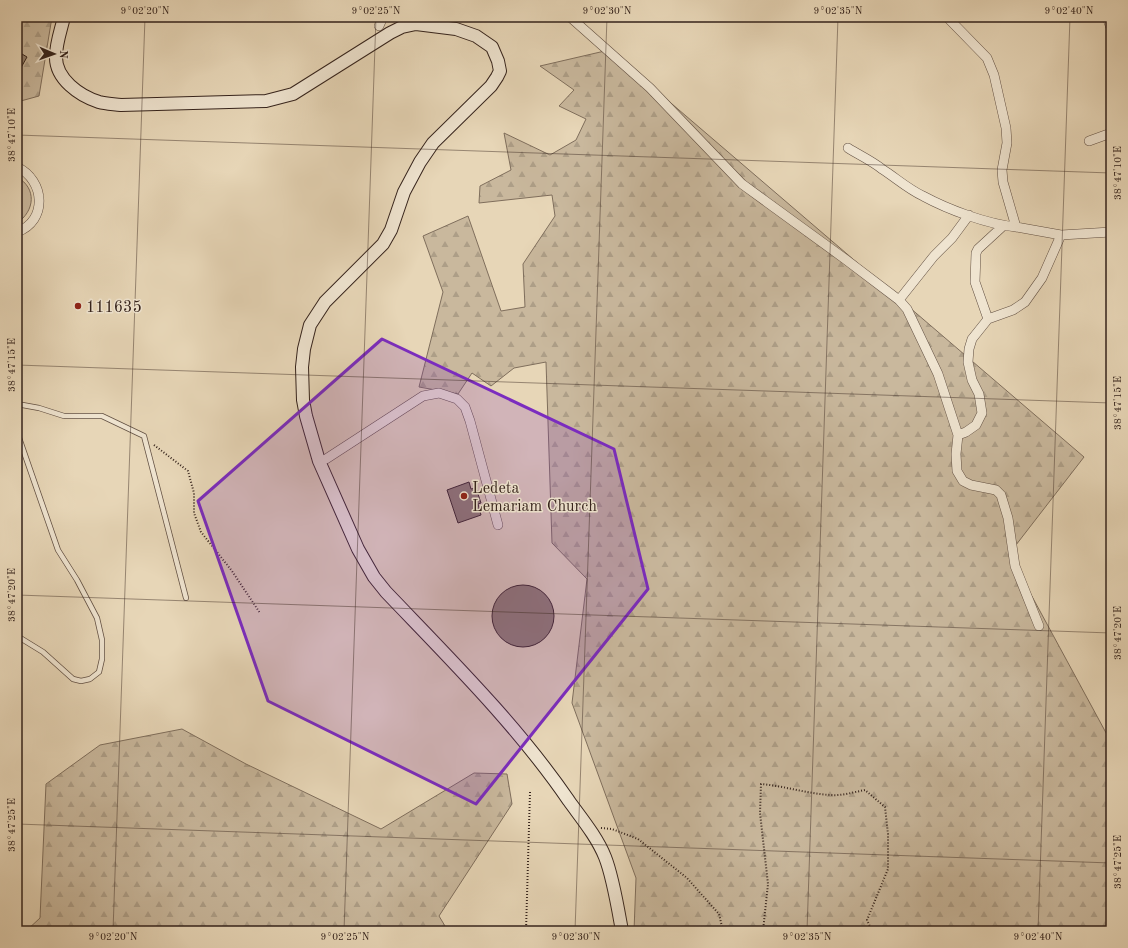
<svg xmlns="http://www.w3.org/2000/svg" width="1128" height="948" font-family="'Old Standard TT',serif">
<style>
.grass{fill:#c9b89d;stroke:#7f6e5c}
.forest{fill:url(#forest-firs);stroke:#7f6e5c}
.building{fill:#92806d;stroke:#35231c}
.lines{fill:none;stroke-linecap:round;stroke-linejoin:round}
.service-casing{stroke:#625043;stroke-width:6}
.minor-casing{stroke:#625043;stroke-width:10}
.secondary-casing{stroke:#35231c;stroke-width:14}
.path{stroke:#35231c;stroke-width:2;stroke-dasharray:1 2;stroke-linecap:butt}
.service{stroke:#efe4d0;stroke-width:4.5}
.minor{stroke:#efe4d0;stroke-width:9}
.secondary{stroke:#efe4d0;stroke-width:12}
.marked{fill:#7b2cbf;fill-opacity:0.2;stroke:#7b2cbf;stroke-width:3;stroke-linejoin:round}
.ticks{fill:none;stroke:#35231c;stroke-width:1;stroke-opacity:0.45}
.poi-dot{fill:#8f2418;stroke:#efe4d0;stroke-width:1.5}
.labels{text-anchor:middle;stroke-width:3;stroke-linejoin:round;paint-order:stroke}
.poi-label{font-size:16px;fill:#35231c;stroke:#efe4d0;text-anchor:start}
.neatline{fill:none;stroke:#35231c;stroke-width:1.5}
.ticks-label{font-size:10px;text-anchor:middle;fill:#35231c}
</style>
<defs>
<pattern id="forest-firs" width="22" height="20" patternUnits="userSpaceOnUse"><rect width="22" height="20" fill="#c9b89d"/><path d="M5 1l3.5 6h-7zM16 11l3.5 6h-7z" fill="#ad9e87"/></pattern>
</defs>
<rect width="100%" height="100%" fill="#e7d6b7"/>
<filter id="stains"><feTurbulence type="fractalNoise" baseFrequency=".005" numOctaves="4"/><feColorMatrix values="0 0 0 0 .2 0 0 0 0 .09 0 0 0 0 .02 0 0 0 .5 -.17"/></filter>
<radialGradient id="worn" r=".72"><stop offset=".6" stop-color="#630" stop-opacity="0"/><stop offset="1" stop-color="#630" stop-opacity=".3"/></radialGradient>
<path class="grass" d="M 17,177 C 37,188 35,211 17,223 Z"/>
<path class="forest" d="M 17,17 L 52,17 L 39,96 L 17,102 Z
M 609,50 L 1084,457 L 1009,554 L 1111,742 L 1111,931 L 634,931 L 636,878 L 572,703 L 587,579 L 552,543 L 546,362 L 514,368 L 491,386 L 472,373 L 458,394 L 419,387 L 443,292 L 423,236 L 468,216 L 501,311 L 525,307 L 523,264 L 555,216 L 552,195 L 479,203 L 480,186 L 511,170 L 504,133 L 550,155 L 576,140 L 586,119 L 559,106 L 574,90 L 540,66 Z
M 182,729 L 246,764 L 381,829 L 474,773 L 507,774 L 512,804 L 439,916 L 448,931 L 26,931 L 40,918 L 46,784 L 100,745 Z"/>
<path class="building" d="M 17,51 L 27,57 L 18,73 L 17,72 Z
M 469,482 L 471,489 L 476,488 L 481,503 L 478,504 L 481,515 L 458,523 L 447,490 Z
M492 616a31 31 0 1 1 62 0a31 31 0 1 1-62 0Z"/>
<g class="lines">
<g class="service-casing">
<path id="service" d="M 17,404 L 39,408 L 64,416 L 102,416 L 144,436 L 186,598
M 17,432 L 58,550 L 77,580 L 97,618 L 102,640 L 102,659 L 99,672 L 90,679 L 81,681 L 73,679 L 43,652 L 17,636"/>
</g>
<g class="minor-casing">
<path id="minor" d="M 570,17 L 650,88 L 742,184 L 845,259 L 899,300 L 907,309 L 938,374 L 958,435 L 956,454 L 957,471 L 963,481 L 971,485 L 996,490 L 1001,495 L 1008,518 L 1015,566 L 1039,626
M 947,17 L 987,58 L 994,75 L 1006,128 L 1007,143 L 1002,170 L 1003,182 L 1016,227 L 1061,235 L 1111,232
M 1107,17 L 1111,28
M 379,26 L 383,17
M 1089,141 L 1111,133
M 848,148 C 859,155 872,161 882,169 C 896,178 908,189 923,196 C 949,210 987,224 1016,227
M 17,167 C 45,180 48,221 17,232
M 899,300 L 934,256 L 952,238 L 969,215
M 988,319 L 975,282 L 976,253 L 978,249 L 1003,226
M 958,435 L 966,432 L 976,425 L 982,413 L 979,394 L 972,380 L 968,362 L 969,349 L 972,339 L 988,319 L 1013,310 L 1025,302 L 1042,278 L 1061,235
M 319,461 L 326,459 L 423,396 L 439,393 L 457,399 L 465,407 L 470,421 L 498,525"/>
</g>
<g class="secondary-casing">
<path id="secondary" d="M 64,17 C 61,30 56,43 56,56 C 55,79 80,96 99,102 C 106,104 114,104 121,105 L 266,101 L 293,94 L 390,33 L 402,27 L 416,24 L 456,29 L 476,36 L 492,47 L 498,61 L 500,71 L 497,77 L 491,86 L 433,143 L 420,162 L 404,192 L 391,230 L 383,244 L 325,302 L 310,325 L 304,349 L 302,367 L 303,400 L 306,416 L 319,461 L 358,549 L 374,577 L 386,592 C 450,659 517,725 569,801 C 582,819 597,837 605,857 C 613,877 618,909 622,931"/>
</g>
<path class="path" d="M 154,445 L 188,471 L 194,493 L 194,513 L 201,532 L 232,571 L 260,613
M 601,828 L 612,829 L 638,839 L 687,878 L 719,914 L 723,931
M 526,931 L 530,792
M 763,931 L 768,884 L 760,813 L 761,784 C 785,786 808,794 831,795 C 842,796 854,792 865,790 L 885,807 L 888,834 L 888,869 L 867,920 L 872,931"/>
<use href="#service" class="service"/>
<use href="#minor" class="minor"/>
<use href="#secondary" class="secondary"/>
</g>
<path class="marked" d="M 382,339 L 614,449 L 648,589 L 476,804 L 268,701 L 198,501 Z"/>
<path class="ticks" d="M 17,135 L 1111,173M 17,365 L 1111,403M 17,595 L 1111,633M 17,824 L 1111,863M 113,931 L 145,17M 344,931 L 376,17M 575,931 L 607,17M 807,931 L 838,17M 1038,931 L 1070,17"/>
<g class="poi-dot">
<circle cx="78" cy="306" r="4"/>
<circle cx="464" cy="496" r="4"/>
</g>
<g class="labels">
<g class="poi-label">
<text x="86" y="312">111635</text>
<text x="472" y="493">Ledeta<tspan x="472" dy="18">Lemariam Church</tspan></text>
</g>
</g>
<rect width="1128" height="948" fill="none" stroke="#e7d6b7" stroke-width="44"/>
<g transform="translate(54 54) rotate(92)" stroke="#efe4d0" stroke-width="3" paint-order="stroke">
<path d="M0-3L7 15L0 10L-7 15Z" fill="#35231c"/>
<text y="-6" font-size="11" font-weight="bold" text-anchor="middle" fill="#35231c">N</text>
</g>
<rect x="22" y="22" width="1084" height="904" class="neatline"/>
<g class="ticks-label">
<text x="145" y="14">9°02'20"N</text>
<text x="376" y="14">9°02'25"N</text>
<text x="607" y="14">9°02'30"N</text>
<text x="838" y="14">9°02'35"N</text>
<text x="1069" y="14">9°02'40"N</text>
<text transform="translate(11 135) rotate(-90)" y="4">38°47'10"E</text>
<text transform="translate(1117 173) rotate(-90)" y="4">38°47'10"E</text>
<text transform="translate(11 365) rotate(-90)" y="4">38°47'15"E</text>
<text transform="translate(1117 403) rotate(-90)" y="4">38°47'15"E</text>
<text transform="translate(11 595) rotate(-90)" y="4">38°47'20"E</text>
<text transform="translate(1117 633) rotate(-90)" y="4">38°47'20"E</text>
<text transform="translate(11 825) rotate(-90)" y="4">38°47'25"E</text>
<text transform="translate(1117 862) rotate(-90)" y="4">38°47'25"E</text>
<text x="113" y="940">9°02'20"N</text>
<text x="345" y="940">9°02'25"N</text>
<text x="576" y="940">9°02'30"N</text>
<text x="807" y="940">9°02'35"N</text>
<text x="1038" y="940">9°02'40"N</text>
</g>
<rect width="100%" height="100%" filter="url(#stains)"/>
<rect width="100%" height="100%" fill="url(#worn)"/>
</svg>
